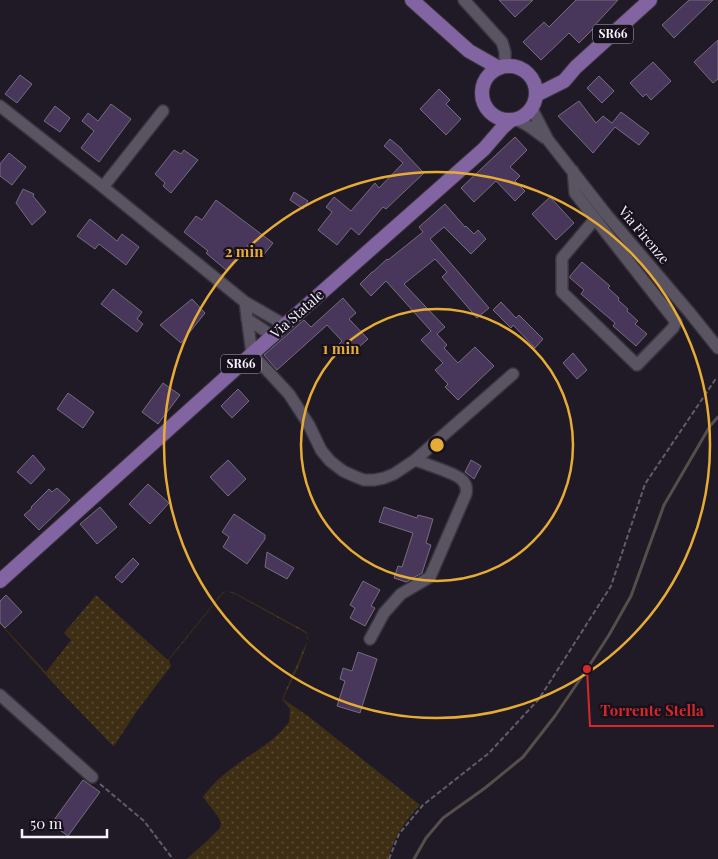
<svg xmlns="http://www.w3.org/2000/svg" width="718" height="859" font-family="'Playfair Display',serif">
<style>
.grass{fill:url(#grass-dots)}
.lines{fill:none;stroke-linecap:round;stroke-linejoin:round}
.stream{stroke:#564e4b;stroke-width:3}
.building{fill:#49375b;stroke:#746d7c}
.minor-casing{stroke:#39343e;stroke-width:14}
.major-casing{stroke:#39343e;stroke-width:16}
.path{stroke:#625c68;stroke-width:2;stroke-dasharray:5 2.5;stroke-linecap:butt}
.minor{stroke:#5a5362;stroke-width:11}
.major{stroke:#8364a2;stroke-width:14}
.ring{fill:none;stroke:#e7ac36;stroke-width:2.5}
.labels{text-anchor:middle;stroke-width:4.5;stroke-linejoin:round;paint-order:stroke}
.shield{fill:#17111d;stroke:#b3aeb8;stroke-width:1}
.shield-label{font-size:12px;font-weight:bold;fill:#f6f2fa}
.street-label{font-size:14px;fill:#f6f2fa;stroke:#17111d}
.centre{fill:#e7ac36;stroke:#17111d;stroke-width:2.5}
.ring-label{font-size:15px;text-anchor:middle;font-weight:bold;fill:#e7ac36;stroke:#17111d;stroke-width:4.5;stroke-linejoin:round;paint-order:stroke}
.leader{fill:none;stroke:#d62828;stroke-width:2}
.callout-dot{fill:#d62828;stroke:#17111d;stroke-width:2}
.callout-label{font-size:15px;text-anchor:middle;font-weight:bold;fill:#d62828;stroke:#17111d;stroke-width:4.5;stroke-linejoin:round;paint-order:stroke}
</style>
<defs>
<pattern id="grass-dots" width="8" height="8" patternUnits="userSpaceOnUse" patternTransform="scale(1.25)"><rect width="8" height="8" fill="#3d2e14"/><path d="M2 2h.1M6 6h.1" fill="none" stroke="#5a4d37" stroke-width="1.8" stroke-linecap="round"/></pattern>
</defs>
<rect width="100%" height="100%" fill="#201a27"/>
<path class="grass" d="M 226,591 L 223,593 L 169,660 L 171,666 L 137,711 L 114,746 L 112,745 L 64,695 L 0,624 L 0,623 L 46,672 L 71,640 L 64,633 L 96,595 L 168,660 L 222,593 L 226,591 L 235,593 L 305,631 L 308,634 C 308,650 290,684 283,699 L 308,716 L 420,805 C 405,821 394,837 388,859 L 187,859 L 208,840 L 220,828 L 221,823 L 219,818 L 203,797 C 221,771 249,758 273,739 C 279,734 284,728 289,722 L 290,709 L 282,699 L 308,639 L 308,635 L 304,632 L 235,594 Z"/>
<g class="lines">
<path class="stream" d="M 414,859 L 426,838 L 443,818 L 485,788 L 523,757 L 555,716 L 587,669 L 609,635 L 631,596 L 664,505 L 710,426 L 718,417"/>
</g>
<path class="building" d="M 499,0 L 533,0 L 515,17 Z
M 576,0 L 618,0 L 594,26 L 595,27 L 579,43 L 569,33 L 541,60 L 523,42 L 544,22 L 549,27 Z
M 689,0 L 713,0 L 674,38 L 662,25 Z
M 718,40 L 718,79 L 713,83 L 694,62 Z
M 653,62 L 671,81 L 651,100 L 646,94 L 643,97 L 630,83 Z
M 20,75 L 32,84 L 17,103 L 5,94 Z
M 599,76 L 614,91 L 602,103 L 587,88 Z
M 439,89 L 450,100 L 446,104 L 461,119 L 446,135 L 420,109 Z
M 579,101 L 596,123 L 603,116 L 612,123 L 621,112 L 649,133 L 639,145 L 615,127 L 593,153 L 558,116 Z
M 111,104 L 131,119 L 99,162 L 81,148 L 94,131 L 82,121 L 88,113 L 98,121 Z
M 55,106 L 70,118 L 60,132 L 44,121 Z
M 515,137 L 527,150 L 510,167 L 520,176 L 515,181 L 525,191 L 515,201 L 496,181 L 474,202 L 461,188 Z
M 390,139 L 402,149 L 402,150 L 424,173 L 386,209 L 383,207 L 359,235 L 351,228 L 337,245 L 318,230 L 332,212 L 326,207 L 334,197 L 351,211 L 375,183 L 379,188 L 403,163 L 384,146 Z
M 174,150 L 181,154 L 184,150 L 198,160 L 171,193 L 163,186 L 165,183 L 155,174 Z
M 9,153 L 26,167 L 12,185 L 0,176 L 0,164 Z
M 23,189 L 34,194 L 33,196 L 46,212 L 32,225 L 16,203 Z
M 294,192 L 308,201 L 303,209 L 290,200 Z
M 550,197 L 574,223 L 556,240 L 532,214 Z
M 216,200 L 273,243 L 262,257 L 248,245 L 226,270 L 206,253 L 208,251 L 184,232 L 196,216 L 202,220 Z
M 445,204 L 465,227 L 466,226 L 474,234 L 478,230 L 486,239 L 471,254 L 444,227 L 430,239 L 489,308 L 477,318 L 442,277 L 447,272 L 435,259 L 404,284 L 445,327 L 437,334 L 447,345 L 444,348 L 458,363 L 475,347 L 494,366 L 458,400 L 445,387 L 448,384 L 435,370 L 443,363 L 421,340 L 431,331 L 386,281 L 371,296 L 360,284 L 372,272 L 373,272 L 387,259 L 388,260 L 423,232 L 419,227 Z
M 90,219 L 117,241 L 122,234 L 139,247 L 126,265 L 99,244 L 95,249 L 77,236 Z
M 582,262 L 610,286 L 608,288 L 619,298 L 618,300 L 628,309 L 627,311 L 638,321 L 635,324 L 647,334 L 636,346 L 613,326 L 615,323 L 581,294 L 584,290 L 570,278 L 570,276 Z
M 113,289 L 142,312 L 137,319 L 143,324 L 137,332 L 101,304 Z
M 343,298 L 356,313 L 349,319 L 368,339 L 349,356 L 339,344 L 342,341 L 327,325 L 277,370 L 264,355 L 304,320 L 311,327 Z
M 192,299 L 205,313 L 181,343 L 160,325 Z
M 501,302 L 516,318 L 519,315 L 543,339 L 535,348 L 513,325 L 511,328 L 493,310 Z
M 573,353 L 587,370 L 577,379 L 563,363 Z
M 163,383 L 180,395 L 158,424 L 142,412 Z
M 238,389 L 249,401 L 232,418 L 221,406 Z
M 68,393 L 94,412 L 83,428 L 57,409 Z
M 33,455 L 45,469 L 31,484 L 17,472 Z
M 228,460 L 246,479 L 228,496 L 210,477 Z
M 471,460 L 481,466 L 474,479 L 465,472 Z
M 148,484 L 169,503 L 150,524 L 129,504 Z
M 57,488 L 70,500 L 39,530 L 24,515 L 32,508 L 31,507 L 49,489 L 52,492 Z
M 100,507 L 117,527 L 97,544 L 80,524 Z
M 384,507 L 417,518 L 418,515 L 433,519 L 426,543 L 431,545 L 422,573 L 413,578 L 410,577 L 410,580 L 406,582 L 394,578 L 398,566 L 402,567 L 413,533 L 379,522 Z
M 234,514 L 265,535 L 265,539 L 247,564 L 223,547 L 229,537 L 222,532 Z
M 267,552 L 294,568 L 287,579 L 265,567 Z
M 133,558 L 139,564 L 122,583 L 115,577 Z
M 363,581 L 380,590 L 371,606 L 375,608 L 365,626 L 350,618 L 355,608 L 350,605 Z
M 6,595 L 22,612 L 5,628 L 0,623 L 0,601 Z
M 358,652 L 377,659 L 360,713 L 337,706 L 345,681 L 340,679 L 343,668 L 352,671 Z
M 83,780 L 100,792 L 68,836 L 51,824 Z"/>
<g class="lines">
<g class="minor-casing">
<path id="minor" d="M 464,0 L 502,42 L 505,52 L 505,67
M 0,106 L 103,187 L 245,302 L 285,325
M 532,109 L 548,140 L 606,214 L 690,313 L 718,348
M 516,119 L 530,127 L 545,138
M 573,171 L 575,193 L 676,322 L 673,328 L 637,365 L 562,292 L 562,258 L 595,219
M 103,187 L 163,111
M 245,302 L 252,354 L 289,394 L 309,425 L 321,450 L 330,461 L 343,471 L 354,476 L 364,480 L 374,480 L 384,478 L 394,474 L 415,460 L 513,374
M 247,319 L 273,336
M 370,639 L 384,613 L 401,594 L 430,577 L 466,494 C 467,489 466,483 461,479 C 455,473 425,464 415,460
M 0,695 L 92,777"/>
</g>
<g class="major-casing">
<path id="major" d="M 412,0 L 469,51 L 499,68
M482 93a27 27 0 1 1 54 0a27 27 0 1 1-54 0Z
M 536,95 L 564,81 L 576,67 L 650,0
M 0,581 L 252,354 L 484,149 L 503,127 L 511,120"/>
</g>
<path class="path" d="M 100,784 L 144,821 L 173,859
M 389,859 L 399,834 L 423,805 L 489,753 L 539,699 L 611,586 L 645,484 L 717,377"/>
<use href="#minor" class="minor"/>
<use href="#major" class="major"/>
</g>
<g class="ring">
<circle cx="437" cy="445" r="136"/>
<circle cx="437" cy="445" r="273"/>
</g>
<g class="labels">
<g class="shield">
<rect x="593" y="24.5" width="40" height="19" rx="4"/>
<rect x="221" y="354.5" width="40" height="19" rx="4"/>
</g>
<g class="shield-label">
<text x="613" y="38">SR66</text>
<text x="241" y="368">SR66</text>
</g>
<g class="street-label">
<text transform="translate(644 235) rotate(50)" y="5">Via Firenze</text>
<text transform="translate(297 314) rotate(-41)" y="5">Via Statale</text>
</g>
</g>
<circle cx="437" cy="445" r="8" class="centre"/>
<g class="ring-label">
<text x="244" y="257">2 min</text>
<text x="341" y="354">1 min</text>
</g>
<path class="leader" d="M587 669L590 726H714"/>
<circle class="callout-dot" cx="587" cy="669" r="5"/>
<g class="callout-label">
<text x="652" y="716">Torrente Stella</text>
</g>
<path d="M22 829v8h85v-8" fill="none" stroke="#f6f2fa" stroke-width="2.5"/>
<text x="30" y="829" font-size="15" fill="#f6f2fa" stroke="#17111d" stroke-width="4" paint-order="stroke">50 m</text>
</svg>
